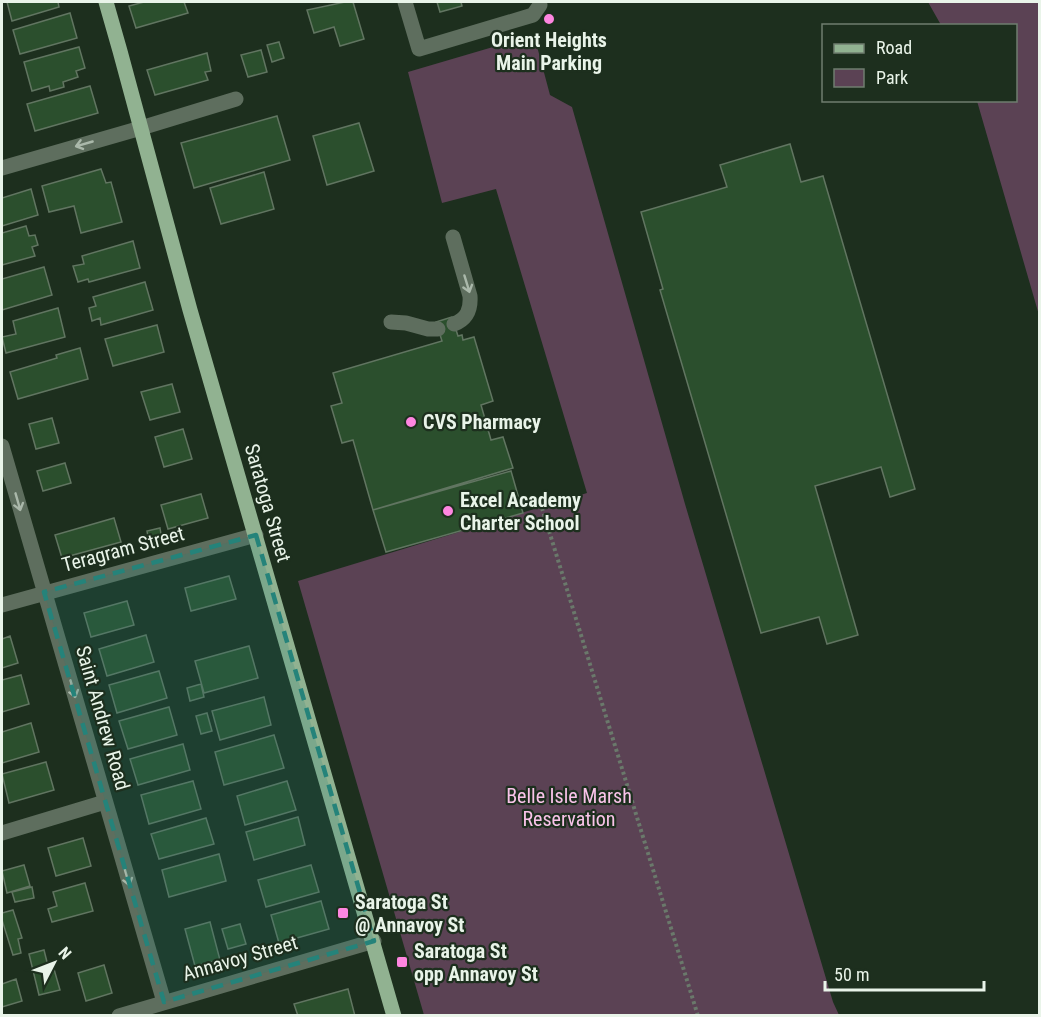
<svg xmlns="http://www.w3.org/2000/svg" width="1041" height="1017" font-family="'Roboto Condensed',sans-serif">
<style>
.green{fill:#5b4254}
.building{fill:#2b4f2d;stroke:#617561;stroke-width:1.5}
.lines{fill:none;stroke-linecap:round;stroke-linejoin:round}
.path{stroke:#6a796b;stroke-width:4;stroke-dasharray:3 3;stroke-linecap:butt}
.minor{stroke:#5e6e5e;stroke-width:15}
.major{stroke:#91b291;stroke-width:15}
.oneway{stroke:#aab8aa}
.marked{fill:#25837a;fill-opacity:0.2;stroke:#25837a;stroke-width:4.5;stroke-dasharray:12 8;stroke-linejoin:round}
.poi-dot{fill:#fe86e0;stroke:#1d2f1e;stroke-width:2}
.labels{text-anchor:middle;stroke-width:4.5;stroke-linejoin:round;paint-order:stroke}
.poi-label{font-size:20px;font-weight:bold;fill:#e9f4e9;stroke:#1d2f1e;text-anchor:start}
.street-label{font-size:20px;fill:#e9f4e9;stroke:#1d2f1e}
.park-label{font-size:20px;fill:#f9c3e9;stroke:#1d2f1e}
</style>
<rect width="100%" height="100%" fill="#1d2f1e"/>
<path class="green" d="M 928,2 L 1039,2 L 1039,315 L 977,101 L 1016,100 L 1016,26 L 941,25 Z
M 534,35 L 550,95 L 572,107 L 685,504 L 833,1002 L 839,1015 L 424,1015 L 298,581 L 587,493 L 496,189 L 442,203 L 408,72 Z"/>
<path class="building" d="M 7,2 L 58,2 L 59,7 L 12,21 Z
M 144,2 L 184,2 L 188,13 L 136,28 L 129,6 Z
M 345,2 L 353,2 L 364,39 L 340,46 L 334,27 L 314,33 L 307,10 Z
M 437,2 L 461,2 L 462,6 L 440,12 Z
M 70,13 L 77,38 L 20,54 L 13,30 Z
M 279,42 L 284,58 L 272,62 L 267,45 Z
M 79,47 L 85,68 L 76,71 L 78,77 L 63,82 L 64,87 L 50,91 L 49,86 L 32,91 L 24,62 Z
M 261,50 L 267,72 L 248,77 L 241,55 Z
M 207,53 L 211,71 L 205,72 L 208,80 L 155,95 L 147,70 Z
M 90,86 L 98,113 L 35,131 L 27,104 Z
M 277,116 L 290,160 L 194,188 L 181,143 Z
M 359,123 L 374,171 L 327,185 L 313,136 Z
M 790,144 L 801,182 L 823,176 L 915,489 L 890,497 L 881,467 L 815,486 L 858,635 L 827,644 L 819,617 L 761,633 L 660,290 L 663,289 L 641,212 L 727,187 L 720,165 Z
M 101,169 L 106,183 L 111,182 L 122,222 L 81,233 L 74,206 L 49,212 L 42,186 Z
M 264,172 L 274,209 L 221,224 L 210,188 Z
M 31,189 L 38,215 L 2,226 L 2,198 Z
M 26,226 L 29,236 L 35,235 L 38,245 L 32,247 L 35,256 L 2,265 L 2,233 Z
M 133,241 L 140,268 L 89,282 L 88,279 L 78,282 L 73,266 L 84,264 L 82,256 Z
M 44,267 L 52,295 L 2,310 L 2,279 Z
M 145,282 L 153,310 L 101,325 L 100,318 L 92,321 L 89,308 L 96,306 L 93,297 Z
M 58,308 L 65,337 L 6,353 L 2,337 L 16,334 L 13,321 Z
M 452,317 L 458,336 L 462,335 L 463,340 L 474,337 L 493,401 L 481,405 L 491,440 L 503,437 L 513,468 L 373,510 L 353,440 L 342,443 L 331,406 L 342,403 L 333,373 L 442,341 L 436,322 Z
M 157,325 L 164,352 L 113,366 L 105,339 Z
M 80,348 L 88,379 L 18,399 L 10,372 L 57,358 L 56,355 Z
M 172,384 L 180,412 L 150,420 L 141,392 Z
M 52,418 L 59,443 L 36,449 L 29,424 Z
M 183,429 L 192,459 L 164,467 L 155,437 Z
M 65,463 L 71,483 L 43,491 L 37,471 Z
M 511,471 L 523,513 L 386,552 L 373,510 Z
M 201,494 L 208,518 L 168,529 L 161,505 Z
M 114,518 L 121,542 L 62,558 L 55,535 Z
M 160,528 L 162,540 L 149,542 L 147,531 Z
M 229,576 L 236,599 L 191,611 L 185,588 Z
M 127,601 L 134,625 L 91,637 L 84,613 Z
M 146,635 L 154,662 L 107,676 L 99,649 Z
M 10,636 L 18,663 L 2,668 L 2,639 Z
M 249,646 L 258,678 L 204,693 L 195,661 Z
M 159,671 L 167,698 L 117,713 L 109,685 Z
M 21,675 L 29,704 L 2,712 L 2,680 Z
M 201,684 L 204,697 L 190,701 L 187,688 Z
M 264,697 L 271,725 L 220,740 L 212,711 Z
M 169,707 L 177,735 L 128,749 L 119,721 Z
M 207,713 L 212,731 L 201,734 L 196,716 Z
M 31,723 L 39,752 L 2,763 L 2,732 Z
M 274,735 L 284,768 L 224,785 L 215,752 Z
M 183,744 L 190,770 L 138,785 L 130,759 Z
M 46,762 L 54,790 L 9,803 L 2,774 Z
M 193,781 L 201,809 L 149,824 L 141,795 Z
M 287,781 L 296,810 L 245,825 L 237,796 Z
M 298,817 L 305,845 L 254,860 L 246,832 Z
M 206,818 L 214,844 L 159,859 L 151,834 Z
M 83,838 L 91,866 L 56,876 L 48,848 Z
M 219,854 L 226,881 L 169,897 L 162,870 Z
M 24,865 L 30,886 L 7,893 L 2,871 Z
M 311,865 L 319,892 L 266,907 L 258,880 Z
M 85,883 L 93,911 L 52,922 L 48,909 L 57,906 L 53,892 Z
M 32,887 L 34,898 L 15,902 L 12,892 Z
M 321,901 L 329,929 L 279,943 L 271,915 Z
M 13,910 L 22,938 L 18,939 L 21,953 L 13,955 L 2,920 L 2,913 Z
M 210,922 L 220,960 L 195,966 L 185,929 Z
M 240,924 L 246,944 L 228,949 L 222,929 Z
M 44,950 L 49,970 L 54,969 L 60,990 L 39,995 L 29,954 Z
M 104,965 L 112,993 L 86,1001 L 78,973 Z
M 16,979 L 22,1001 L 2,1007 L 2,984 Z
M 348,989 L 355,1016 L 298,1016 L 294,1004 Z"/>
<g class="lines">
<path class="path" d="M 542,508 L 698,1016"/>
<path class="minor" d="M 405,2 L 419,49 L 533,15 L 540,5
M 2,168 L 141,128 L 236,99
M 453,237 L 470,296 C 471,310 467,319 454,324
M 391,322 L 406,323 L 428,329 L 438,329
M 2,446 L 164,1002
M 2,605 L 256,535
M 2,833 L 105,802
M 119,1016 L 374,941"/>
<path class="major" d="M 106,2 L 120,51 L 190,310 L 394,1016"/>
</g>
<defs><path id="oneway-shaft" d="M-6 0H5M1.5-3L5.5 0L1.5 3" fill="none" stroke-width="1.6" stroke-linecap="round" stroke-linejoin="round" transform="scale(1.5)"/></defs>
<g class="oneway">
<use href="#oneway-shaft" transform="translate(84 144) rotate(164)"/>
<use href="#oneway-shaft" transform="translate(467 284) rotate(73)"/>
<use href="#oneway-shaft" transform="translate(18 502) rotate(74)"/>
<use href="#oneway-shaft" transform="translate(73 689) rotate(74)"/>
<use href="#oneway-shaft" transform="translate(127 877) rotate(74)"/>
</g>
<path class="marked" d="M 256,535 L 374,941 L 164,1002 L 44,592 Z"/>
<g class="poi-dot">
<circle cx="549" cy="19" r="6"/>
<circle cx="411" cy="422" r="6"/>
<circle cx="448" cy="511" r="6"/>
<rect x="337" y="907" width="12" height="12" rx="3"/>
<rect x="396" y="956" width="12" height="12" rx="3"/>
</g>
<g class="labels">
<g class="poi-label">
<text x="549" y="47" text-anchor="middle">Orient Heights<tspan x="549" dy="23">Main Parking</tspan></text>
<text x="423" y="429">CVS Pharmacy</text>
<text x="460" y="507">Excel Academy<tspan x="460" dy="23">Charter School</tspan></text>
<text x="355" y="909">Saratoga St<tspan x="355" dy="23">@ Annavoy St</tspan></text>
<text x="414" y="958">Saratoga St<tspan x="414" dy="23">opp Annavoy St</tspan></text>
</g>
<g class="street-label">
<text transform="translate(268 503) rotate(74)" y="7">Saratoga Street</text>
<text transform="translate(123 549) rotate(-15)" y="7">Teragram Street</text>
<text transform="translate(103 718) rotate(74)" y="7">Saint Andrew Road</text>
<text transform="translate(240 958) rotate(-16)" y="7">Annavoy Street</text>
</g>
<g class="park-label">
<text x="569" y="803">Belle Isle Marsh<tspan x="569" dy="23">Reservation</tspan></text>
</g>
</g>
<rect width="1041" height="1017" fill="none" stroke="#e9f4e9" stroke-width="6"/>
<rect x="822" y="24" width="195" height="78" fill="#1d2f1e" stroke="#6f7e6f" stroke-width="1.5"/>
<rect x="834" y="44" width="30" height="9" fill="#91b291" stroke="#6f7e6f" stroke-width="1.5"/>
<text x="876" y="54" font-size="18" fill="#e9f4e9">Road</text>
<rect x="834" y="69" width="30" height="18" fill="#5b4254" stroke="#6f7e6f" stroke-width="1.5"/>
<text x="876" y="84" font-size="18" fill="#e9f4e9">Park</text>
<g transform="translate(54 963) rotate(48)" stroke="#1d2f1e" stroke-width="4.5" paint-order="stroke">
<path d="M0-4.5L10 22L0 15L-10 22Z" fill="#e9f4e9"/>
<text y="-9" font-size="16" font-weight="bold" text-anchor="middle" fill="#e9f4e9">N</text>
</g>
<path d="M825 981v9h159v-9" fill="none" stroke="#e9f4e9" stroke-width="3"/>
<text x="834" y="981" font-size="18" fill="#e9f4e9" stroke="#1d2f1e" stroke-width="4.5" paint-order="stroke">50 m</text>
</svg>
